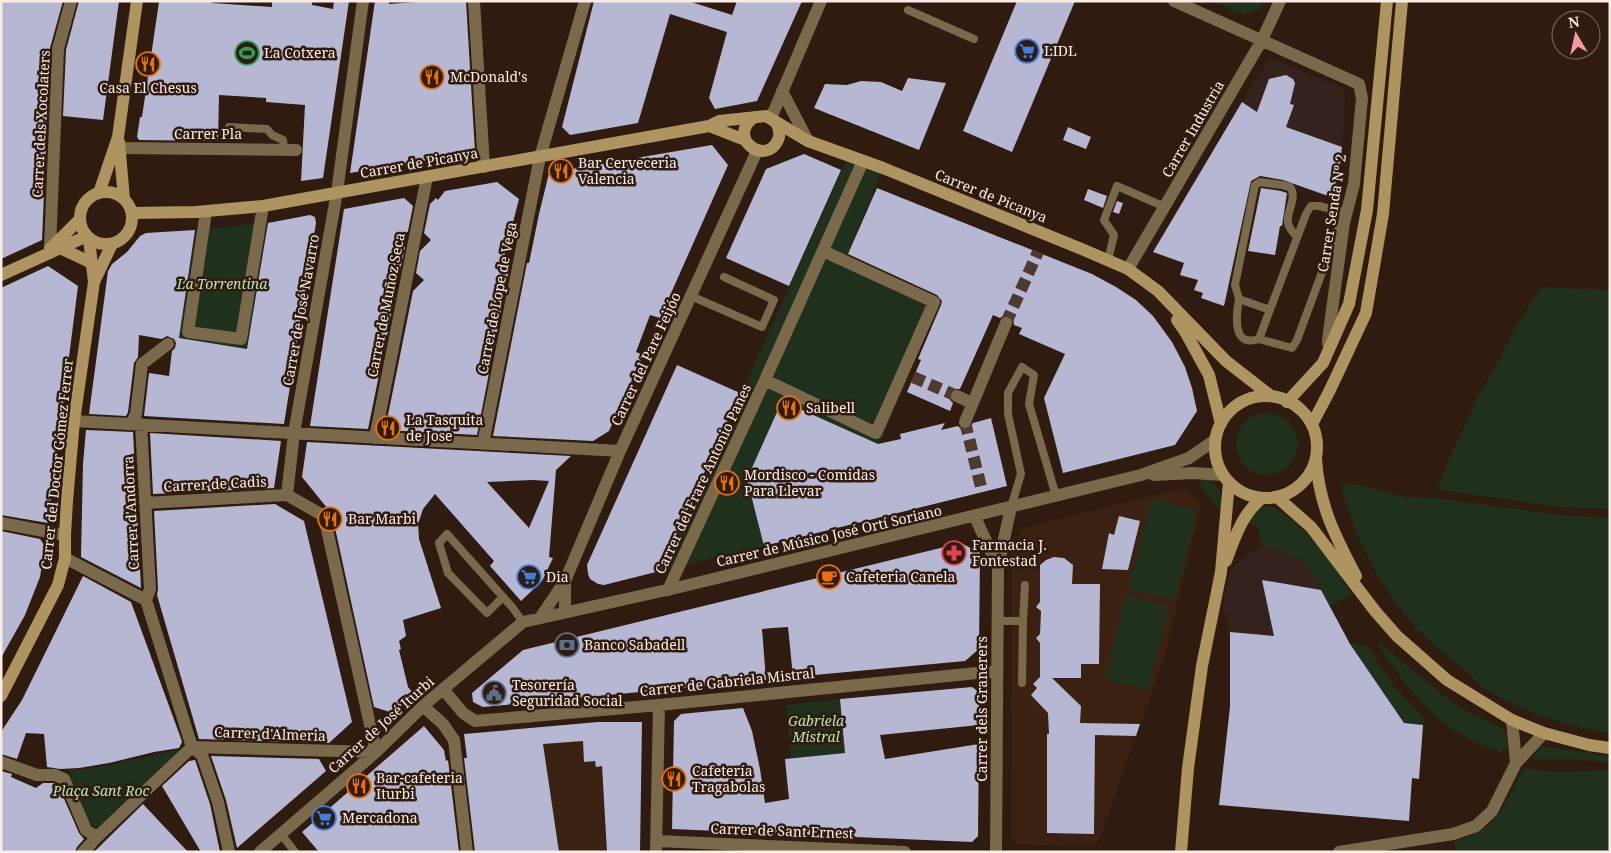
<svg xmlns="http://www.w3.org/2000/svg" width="1611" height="853" font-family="'Noto Serif',serif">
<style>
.commercial{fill:#35221d}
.built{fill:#3b2112}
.green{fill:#1f301d}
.building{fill:#b6b8d3;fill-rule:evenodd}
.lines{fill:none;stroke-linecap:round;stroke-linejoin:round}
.street-tunnel{stroke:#4e3a2f;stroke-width:12;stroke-dasharray:12 6;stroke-linecap:butt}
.lane{stroke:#7a6a4b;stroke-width:8}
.street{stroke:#7a6a4b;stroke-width:12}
.secondary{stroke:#ae9461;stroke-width:12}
.labels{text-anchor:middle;stroke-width:5;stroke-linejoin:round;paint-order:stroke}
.poi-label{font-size:14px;fill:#fbece5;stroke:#2f1b0f;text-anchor:start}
.street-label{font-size:14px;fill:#fbece5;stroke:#2f1b0f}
.park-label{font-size:14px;font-style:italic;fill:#b8e4b4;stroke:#2f1b0f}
</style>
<rect width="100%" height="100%" fill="#2f1b0f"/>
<path class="commercial" d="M 1269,58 L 1339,86 L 1344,91 L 1345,100 L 1342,147 L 1275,123 L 1242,102 Z
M 1261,544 L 1305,561 L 1349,643 L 1230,632 L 1223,605 L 1230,570 Z"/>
<path class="built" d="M 1185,488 L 1201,504 L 1165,655 L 1098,842 L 1090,847 L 1016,844 L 1011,839 L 1012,552 L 1023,528 Z
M 599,722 L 607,852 L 542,852 L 523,729 Z"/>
<path class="green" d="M 1212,1 L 1263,1 L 1260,10 L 1243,15 Z
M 849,155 L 883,168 L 846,258 L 941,300 L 915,358 L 880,444 L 876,443 L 747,479 L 764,546 L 661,571 Z
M 267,223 L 247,349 L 179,338 L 196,230 Z
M 1541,287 L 1610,290 L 1610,509 L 1559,507 L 1436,489 L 1478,396 L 1494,370 L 1515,329 Z
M1236 444a31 31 0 1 1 62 0a31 31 0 1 1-62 0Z
M 1203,478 L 1212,480 L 1220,491 L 1223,512 L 1215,505 L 1201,486 L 1200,482 Z
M 1350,484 L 1368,487 L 1405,497 L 1436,498 L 1559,515 L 1610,518 L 1610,733 C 1569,728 1511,709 1479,684 C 1474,680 1470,674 1465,670 C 1450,658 1435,647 1421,633 C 1382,593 1356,540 1341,487 Z
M 1151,499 L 1197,510 L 1175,600 L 1129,589 Z
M 1269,506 C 1296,513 1339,570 1352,595 L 1330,606 L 1305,561 L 1261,544 L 1258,527 L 1246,523 L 1256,509 Z
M 1126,595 L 1168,606 L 1148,690 L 1106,679 Z
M 1349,643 L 1367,646 L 1398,691 L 1425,719 L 1423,725 L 1404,723 Z
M 1379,643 L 1456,705 L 1505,730 L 1508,748 L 1501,752 C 1489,747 1476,744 1465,737 C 1427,716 1401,679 1377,644 Z
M 840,699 L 845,753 L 791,758 L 786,705 Z
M 1541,746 L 1610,756 L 1610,763 L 1573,759 L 1531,759 Z
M 180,749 L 181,751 L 99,827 L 94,827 C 82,817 71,786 69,770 C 106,768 143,757 180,749 Z
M 1524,768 C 1552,774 1582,771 1610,770 L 1610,852 L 1457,852 L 1454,841 C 1499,830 1504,805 1524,768 Z"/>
<path class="building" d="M 1,1 L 63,1 L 50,48 L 42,240 L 1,259 Z
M 79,1 L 119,1 L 103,120 L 63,116 L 66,50 Z
M 180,1 L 212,1 L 212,3 L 272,7 L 272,1 L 312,1 L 312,5 L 333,9 L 334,1 L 349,1 L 323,178 L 301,181 L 305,105 L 266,102 L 266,98 L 219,95 L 218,141 L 139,140 L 137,137 L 140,117 L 142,117 L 159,2 Z
M 375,1 L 389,1 L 389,4 L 431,1 L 466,1 L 475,152 L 350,173 Z
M 594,1 L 688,1 L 732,15 L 737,1 L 802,1 L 757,101 L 715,109 L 709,98 L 727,32 L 670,14 L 638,123 L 570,135 L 562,127 Z
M 1017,1 L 1075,1 L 1012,152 L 963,131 Z
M 1286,75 L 1293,79 L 1295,83 L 1290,104 L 1294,105 L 1286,127 L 1342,147 L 1339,172 L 1331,197 L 1283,180 L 1260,176 L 1251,181 L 1224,306 L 1201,298 L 1203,293 L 1194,290 L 1198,280 L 1180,275 L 1184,263 L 1153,252 L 1242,102 L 1257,112 L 1269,79 Z
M 908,78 L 946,83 L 919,150 L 814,108 L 825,84 L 847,85 L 861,81 L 881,82 L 902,91 Z
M 1068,127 L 1091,137 L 1086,149 L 1063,140 Z
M 712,145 L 728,165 L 660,318 L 650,315 L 636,352 L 643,355 L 609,431 L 593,441 L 493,436 L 527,263 L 529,263 L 539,214 L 549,173 Z
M 804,154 L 841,170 L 789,286 L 726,258 L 766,169 Z
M 497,182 L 519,199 L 504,257 L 511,259 L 477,435 L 385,430 L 413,291 L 424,280 L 416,273 L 420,251 L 431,240 L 424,233 L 430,204 L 436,198 L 438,200 L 445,191 Z
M 877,188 L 1092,274 L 1116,287 L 1136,300 L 1153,316 L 1172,342 L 1185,367 L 1192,388 L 1197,411 L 1175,445 L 1063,473 L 1044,398 L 1065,354 L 1019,334 L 1022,328 L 1014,325 L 1013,318 L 1009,315 L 1004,315 L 1000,318 L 993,315 L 960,389 L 953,389 L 949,393 L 950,400 L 953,403 L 950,411 L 907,392 L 921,360 L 918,359 L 941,305 L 942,301 L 937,295 L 848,254 Z
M 1261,188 L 1281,191 L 1287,193 L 1282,226 L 1280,226 L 1275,255 L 1248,251 Z
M 1088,189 L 1107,196 L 1103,208 L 1084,200 Z
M 404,198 L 413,206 L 408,231 L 399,242 L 405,247 L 400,271 L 392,281 L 397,286 L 368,429 L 310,426 L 344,209 Z
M 1117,201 L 1123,203 L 1119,214 L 1113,212 Z
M 310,215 L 315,217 L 316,223 L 284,424 L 144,416 L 149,373 L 169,376 L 172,351 L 175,348 L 176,343 L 174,339 L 167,336 L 162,339 L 139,335 L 138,357 L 134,363 L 128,412 L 126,416 L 89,414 L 108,271 L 112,264 L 127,252 L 140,236 L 146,233 L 195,230 L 179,338 L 247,349 L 268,223 Z
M 48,266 L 78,286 L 48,523 L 1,515 L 1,288 Z
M 677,365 L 740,393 L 660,571 L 604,585 L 598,584 L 590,579 L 588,574 L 587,565 Z
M 782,401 L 878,444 L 901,439 L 900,434 L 945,423 L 941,430 L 958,426 L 961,429 L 967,430 L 970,428 L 973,423 L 991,418 L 1007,486 L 764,546 L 747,479 Z
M 86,430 L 133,432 L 141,588 L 81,557 L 83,464 Z
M 150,433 L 281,441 L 274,488 L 153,494 Z
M 307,442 L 571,456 L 556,470 L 549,557 L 553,558 L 542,581 L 521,601 L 490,566 L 494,561 L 435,494 L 423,509 L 418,524 L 419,539 L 441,608 L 403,620 L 406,636 L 399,641 L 401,649 L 399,650 L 408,687 L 414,694 L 393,713 L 374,707 L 332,514 L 302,477 ZM 533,480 L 549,481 L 529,528 L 487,482 Z
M 275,504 L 304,521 L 352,722 L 329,743 L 199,739 L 157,595 L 158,589 L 154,511 Z
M 1119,516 L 1140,521 L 1128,570 L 1102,569 L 1109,533 L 1114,535 Z
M 1,531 L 40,539 L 45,546 L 40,577 L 25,615 L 1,658 Z
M 961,543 L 980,553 L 979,649 L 965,661 L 793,677 L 788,627 L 773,628 L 762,629 L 766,680 L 483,707 L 473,702 L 472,693 L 523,650 Z
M 1054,557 L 1064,558 L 1073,565 L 1072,584 L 1100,584 L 1099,664 L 1081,664 L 1081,678 L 1052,678 L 1081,706 L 1080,723 L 1140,724 L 1136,736 L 1095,735 L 1094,834 L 1047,833 L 1047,734 L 1049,734 L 1048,713 L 1031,695 L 1037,688 L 1033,684 L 1040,677 L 1040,643 L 1036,638 L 1040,634 L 1041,611 L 1036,607 L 1040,602 L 1040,565 L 1046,560 Z
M 83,576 L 131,602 L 180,736 L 182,742 L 179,748 L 154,752 L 109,763 L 79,768 L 60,769 L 47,767 L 44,734 L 26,733 L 17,759 L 1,754 L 1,732 L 22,700 Z
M 1262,580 L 1321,590 L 1350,644 L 1404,723 L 1423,725 L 1419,779 L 1412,778 L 1409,821 L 1219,805 L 1230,707 L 1230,632 L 1274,636 Z
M 972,687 L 979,692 L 979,725 L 880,735 L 885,759 L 979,744 L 978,836 L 972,842 L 672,829 L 674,721 L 681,714 L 743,708 L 752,731 L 760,769 L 765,803 L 789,799 L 785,759 L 845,753 L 840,699 Z
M 598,722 L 642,722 L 640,852 L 607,852 L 602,766 L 596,767 L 595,761 L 584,762 L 583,741 L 543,744 L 559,852 L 475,852 L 464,758 L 467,758 L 464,734 Z
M 424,726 L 444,750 L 446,761 L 448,760 L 459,852 L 319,852 L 302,832 Z
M 211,756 L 319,759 L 326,771 L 237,848 L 226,800 Z
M 195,760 L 210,804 L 220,852 L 201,852 L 162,786 L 189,761 Z
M 1,771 L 12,774 L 11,777 L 36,788 L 43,783 L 53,783 L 58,785 L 79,833 L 84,839 L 77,847 L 75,852 L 1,852 Z
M 143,804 L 188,852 L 94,852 L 103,843 Z"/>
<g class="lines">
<path class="street-tunnel" d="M 1006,323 L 1038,252
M 913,377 L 957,396
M 965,422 L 982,491"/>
<path class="lane" d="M 908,10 L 974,39
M 229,127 L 267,129 L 272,135 L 283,140 L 284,150
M 1341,226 L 1338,229 L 1297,340 L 1292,348 L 1259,339 L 1306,214 L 1311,206 L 1319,206 L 1347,213
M 1108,260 L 1114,235 L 1104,220 L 1117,186 L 1165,207
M 691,296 L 762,327 L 774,300 L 724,277
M 1239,299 L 1235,285 L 1255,185 L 1260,182 L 1282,185 L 1290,187 C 1298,198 1286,211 1288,223 C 1289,229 1294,233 1297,237
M 1259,339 C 1232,348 1236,316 1239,299 L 1270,310
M 1011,507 L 1021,474 L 1008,414 L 1008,393 L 1022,367 L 1034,375 L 1029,404 L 1056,496
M 503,597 L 487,613 L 448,573 L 439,543 L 447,534 L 512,607 L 523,622
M 998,621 L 1023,621
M 1022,683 L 1023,621 L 1025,585
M 281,834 L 295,852"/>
<path class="street" d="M 474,1 L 484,167
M 1174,1 L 1359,84 L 1362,98 L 1354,184 L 1344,223 L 1331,317 L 1328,341 L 1329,348
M 782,91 L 808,141
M 771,118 L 821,1
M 119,148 L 296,150
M 206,212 L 188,332 L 241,339 L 263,206
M 50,249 L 58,49 L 71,1
M 1128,269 L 1262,40 L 1280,1
M 765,380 L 876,433 L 934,302 L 823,251
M 957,396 L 972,403
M 74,421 L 620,451
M 965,422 L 1006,323
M 131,424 L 136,414 L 142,364 L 168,344
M 141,424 L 150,589 L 146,600
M 375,438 L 427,177
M 483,444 L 540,157 L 585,1
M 1154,475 L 1193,473 L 1223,475
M 145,503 L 287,495
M 975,517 L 998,567
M 1,523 L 65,535
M 65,558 L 146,600 L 192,747 L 202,755 L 218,802 L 229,852
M 565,581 L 565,612
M 668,590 L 765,380 L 863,161
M 540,618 L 565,581 L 620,451 L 757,151
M 443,689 L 463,713 L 475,721 L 659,705 L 997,671
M 423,706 L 443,724 L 454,740 L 467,852
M 1512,720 L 1516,763
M 1,762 L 37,775 L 55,775 L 64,779 L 86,830 L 97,837
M 657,841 L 905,852
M 83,852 L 97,837 L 192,747 L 376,752 L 324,516 L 287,495 L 294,433 L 337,192 L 363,1
M 260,852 L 376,752 L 423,706 L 523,622 L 680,587 L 1141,475 L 1189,458 L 1215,440
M 656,852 L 659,705
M 996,852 L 998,567 L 1011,507
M 1339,852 L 1453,834 L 1476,826 L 1492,811 L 1516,763 L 1544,733"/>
<path class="secondary" d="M 755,117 C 725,136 765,168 778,140 C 781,133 779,127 775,121
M 709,126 L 745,140
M 119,142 L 124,199
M80 218a26 26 0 1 1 52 0a26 26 0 1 1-52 0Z
M 99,193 L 118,137 L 137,1
M 132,213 L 196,212 L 263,206 L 709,126 L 719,121 L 766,116 L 808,141 L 883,168 L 1084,250 L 1128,269 L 1158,291 L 1226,361 L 1271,396
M 60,248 L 92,263
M 50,249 L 80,219
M 1,275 L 87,236
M 94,282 L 112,244
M 1177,320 L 1186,333 L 1209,375 L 1221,424
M1215 447a51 51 0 1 1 102 0a51 51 0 1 1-102 0Z
M 1287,402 L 1323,363 L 1349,304 L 1367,210 L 1387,1
M 1312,424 L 1329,392 L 1366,313 L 1383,214 L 1402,1
M 1316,459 C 1319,505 1335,536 1356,576
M 1277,497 L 1311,527 L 1375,611 L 1397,636 L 1447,680 L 1512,720 L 1544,733 L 1589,745 L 1610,748
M 1226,561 C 1235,537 1242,514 1262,498
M 1,696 L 58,585 L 65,558 L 65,535 L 67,501 L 74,421 L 94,282 L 89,239
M 1181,852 L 1188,768 L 1202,666 L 1221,572 L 1229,482"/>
</g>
<defs>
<g id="supermarket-ring" transform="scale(1.25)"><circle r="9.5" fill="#2f1b0f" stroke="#3f7fe0" stroke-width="1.5"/><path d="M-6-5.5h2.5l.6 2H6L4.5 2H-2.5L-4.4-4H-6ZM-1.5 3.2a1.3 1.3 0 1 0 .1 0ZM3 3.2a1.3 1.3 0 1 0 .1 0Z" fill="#3f7fe0"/></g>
<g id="stadium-ring" transform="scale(1.25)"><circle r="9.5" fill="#2f1b0f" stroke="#2e9e5b" stroke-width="1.5"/><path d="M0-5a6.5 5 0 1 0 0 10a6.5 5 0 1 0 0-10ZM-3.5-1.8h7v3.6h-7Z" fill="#2e9e5b"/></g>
<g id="restaurant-ring" transform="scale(1.25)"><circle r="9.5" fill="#2f1b0f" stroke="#e8710a" stroke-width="1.5"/><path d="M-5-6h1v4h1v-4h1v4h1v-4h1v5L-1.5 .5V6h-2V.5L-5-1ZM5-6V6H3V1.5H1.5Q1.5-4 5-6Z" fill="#e8710a"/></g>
<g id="pharmacy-ring" transform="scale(1.25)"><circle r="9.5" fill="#2f1b0f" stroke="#e0444e" stroke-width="1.5"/><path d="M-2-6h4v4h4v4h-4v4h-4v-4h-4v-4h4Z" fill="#e0444e"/></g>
<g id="cafe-ring" transform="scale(1.25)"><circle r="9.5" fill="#2f1b0f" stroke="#e8710a" stroke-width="1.5"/><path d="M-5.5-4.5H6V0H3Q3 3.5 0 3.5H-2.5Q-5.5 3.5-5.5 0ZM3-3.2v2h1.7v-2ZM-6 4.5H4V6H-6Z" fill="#e8710a"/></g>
<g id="bank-ring" transform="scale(1.25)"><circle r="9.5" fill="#2f1b0f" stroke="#5c6f8a" stroke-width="1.5"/><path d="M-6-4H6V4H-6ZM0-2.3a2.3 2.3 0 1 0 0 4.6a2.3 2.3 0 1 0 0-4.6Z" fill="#5c6f8a"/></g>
<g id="civic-ring" transform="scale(1.25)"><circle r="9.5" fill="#2f1b0f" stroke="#5c6f8a" stroke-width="1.5"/><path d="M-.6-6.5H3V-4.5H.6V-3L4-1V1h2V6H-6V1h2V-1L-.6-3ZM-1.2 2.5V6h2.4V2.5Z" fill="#5c6f8a"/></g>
</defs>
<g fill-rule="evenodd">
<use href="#supermarket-ring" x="1027" y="51"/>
<use href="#stadium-ring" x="247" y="53"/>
<use href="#restaurant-ring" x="148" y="64"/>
<use href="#restaurant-ring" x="432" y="77"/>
<use href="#restaurant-ring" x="561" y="171"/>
<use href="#restaurant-ring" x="789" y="408"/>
<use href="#restaurant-ring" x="388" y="428"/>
<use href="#restaurant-ring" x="727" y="483"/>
<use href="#restaurant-ring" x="330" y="519"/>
<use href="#pharmacy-ring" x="954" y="553"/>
<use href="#supermarket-ring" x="529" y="577"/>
<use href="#cafe-ring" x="829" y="577"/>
<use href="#bank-ring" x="567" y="645"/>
<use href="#civic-ring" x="494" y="693"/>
<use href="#restaurant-ring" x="674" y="779"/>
<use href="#restaurant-ring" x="359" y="786"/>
<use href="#supermarket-ring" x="324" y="818"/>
</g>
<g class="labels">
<g class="poi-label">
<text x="1044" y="56">LIDL</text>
<text x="264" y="58">La Cotxera</text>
<text x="450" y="82">McDonald's</text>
<text x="148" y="93" text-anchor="middle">Casa El Chesus</text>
<text x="578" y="168">Bar Cerveceria<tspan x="578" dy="16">Valencia</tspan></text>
<text x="806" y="413">Salibell</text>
<text x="406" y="425">La Tasquita<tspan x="406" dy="16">de Jose</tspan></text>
<text x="744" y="480">Mordisco - Comidas<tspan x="744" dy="16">Para Llevar</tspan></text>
<text x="348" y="524">Bar Marbi</text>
<text x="972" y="550">Farmacia J.<tspan x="972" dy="16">Fontestad</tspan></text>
<text x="546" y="582">Dia</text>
<text x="846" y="582">Cafeteria Canela</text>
<text x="584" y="650">Banco Sabadell</text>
<text x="512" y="690">Tesorería<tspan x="512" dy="16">Seguridad Social</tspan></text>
<text x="692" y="776">Cafetería<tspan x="692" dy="16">Tragabolas</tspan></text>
<text x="376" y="783">Bar-cafeteria<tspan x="376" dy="16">Iturbi</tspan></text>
<text x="342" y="823">Mercadona</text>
</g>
<g class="street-label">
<text transform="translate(41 124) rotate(-87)" y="5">Carrer dels Xocolaters</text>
<text transform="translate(1193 129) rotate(-60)" y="5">Carrer Industria</text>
<text x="208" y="139">Carrer Pla</text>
<text transform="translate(419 163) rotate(-10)" y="5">Carrer de Picanya</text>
<text transform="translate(991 196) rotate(22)" y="5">Carrer de Picanya</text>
<text transform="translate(1332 213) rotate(-81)" y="5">Carrer Senda Nº 2</text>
<text transform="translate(497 298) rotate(-79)" y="5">Carrer de Lope de Vega</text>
<text transform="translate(386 305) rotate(-79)" y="5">Carrer de Muñoz Seca</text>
<text transform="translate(301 310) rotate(-80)" y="5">Carrer de José Navarro</text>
<text transform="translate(646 359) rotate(-65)" y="5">Carrer del Pare Feijóo</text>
<text transform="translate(57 464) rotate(-84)" y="5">Carrer del Doctor Gómez Ferrer</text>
<text transform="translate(703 479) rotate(-65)" y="5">Carrer del Frare Antonio Panes</text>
<text transform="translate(215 484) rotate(-3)" y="5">Carrer de Cadis</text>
<text transform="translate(131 513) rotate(-93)" y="5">Carrer d'Andorra</text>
<text transform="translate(829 536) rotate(-13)" y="5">Carrer de Músico José Ortí Soriano</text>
<text transform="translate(727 682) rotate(-6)" y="5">Carrer de Gabriela Mistral</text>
<text transform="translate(982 709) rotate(-90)" y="5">Carrer dels Granerers</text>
<text transform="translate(381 725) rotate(-42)" y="5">Carrer de José Iturbi</text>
<text transform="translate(270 734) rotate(2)" y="5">Carrer d'Almeria</text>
<text transform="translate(782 831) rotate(2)" y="5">Carrer de Sant Ernest</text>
</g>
<g class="park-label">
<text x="222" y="289">La Torrentina</text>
<text x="816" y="726">Gabriela<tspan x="816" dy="16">Mistral</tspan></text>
<text x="101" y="796">Plaça Sant Roc</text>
</g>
</g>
<rect width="1611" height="853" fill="none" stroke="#fbece5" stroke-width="5"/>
<g transform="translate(1576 35) rotate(351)"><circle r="24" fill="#2f1b0f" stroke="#816f65"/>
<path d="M0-4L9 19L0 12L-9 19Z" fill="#f59b9d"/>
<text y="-8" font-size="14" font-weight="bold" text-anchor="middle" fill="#fbece5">N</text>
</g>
</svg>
